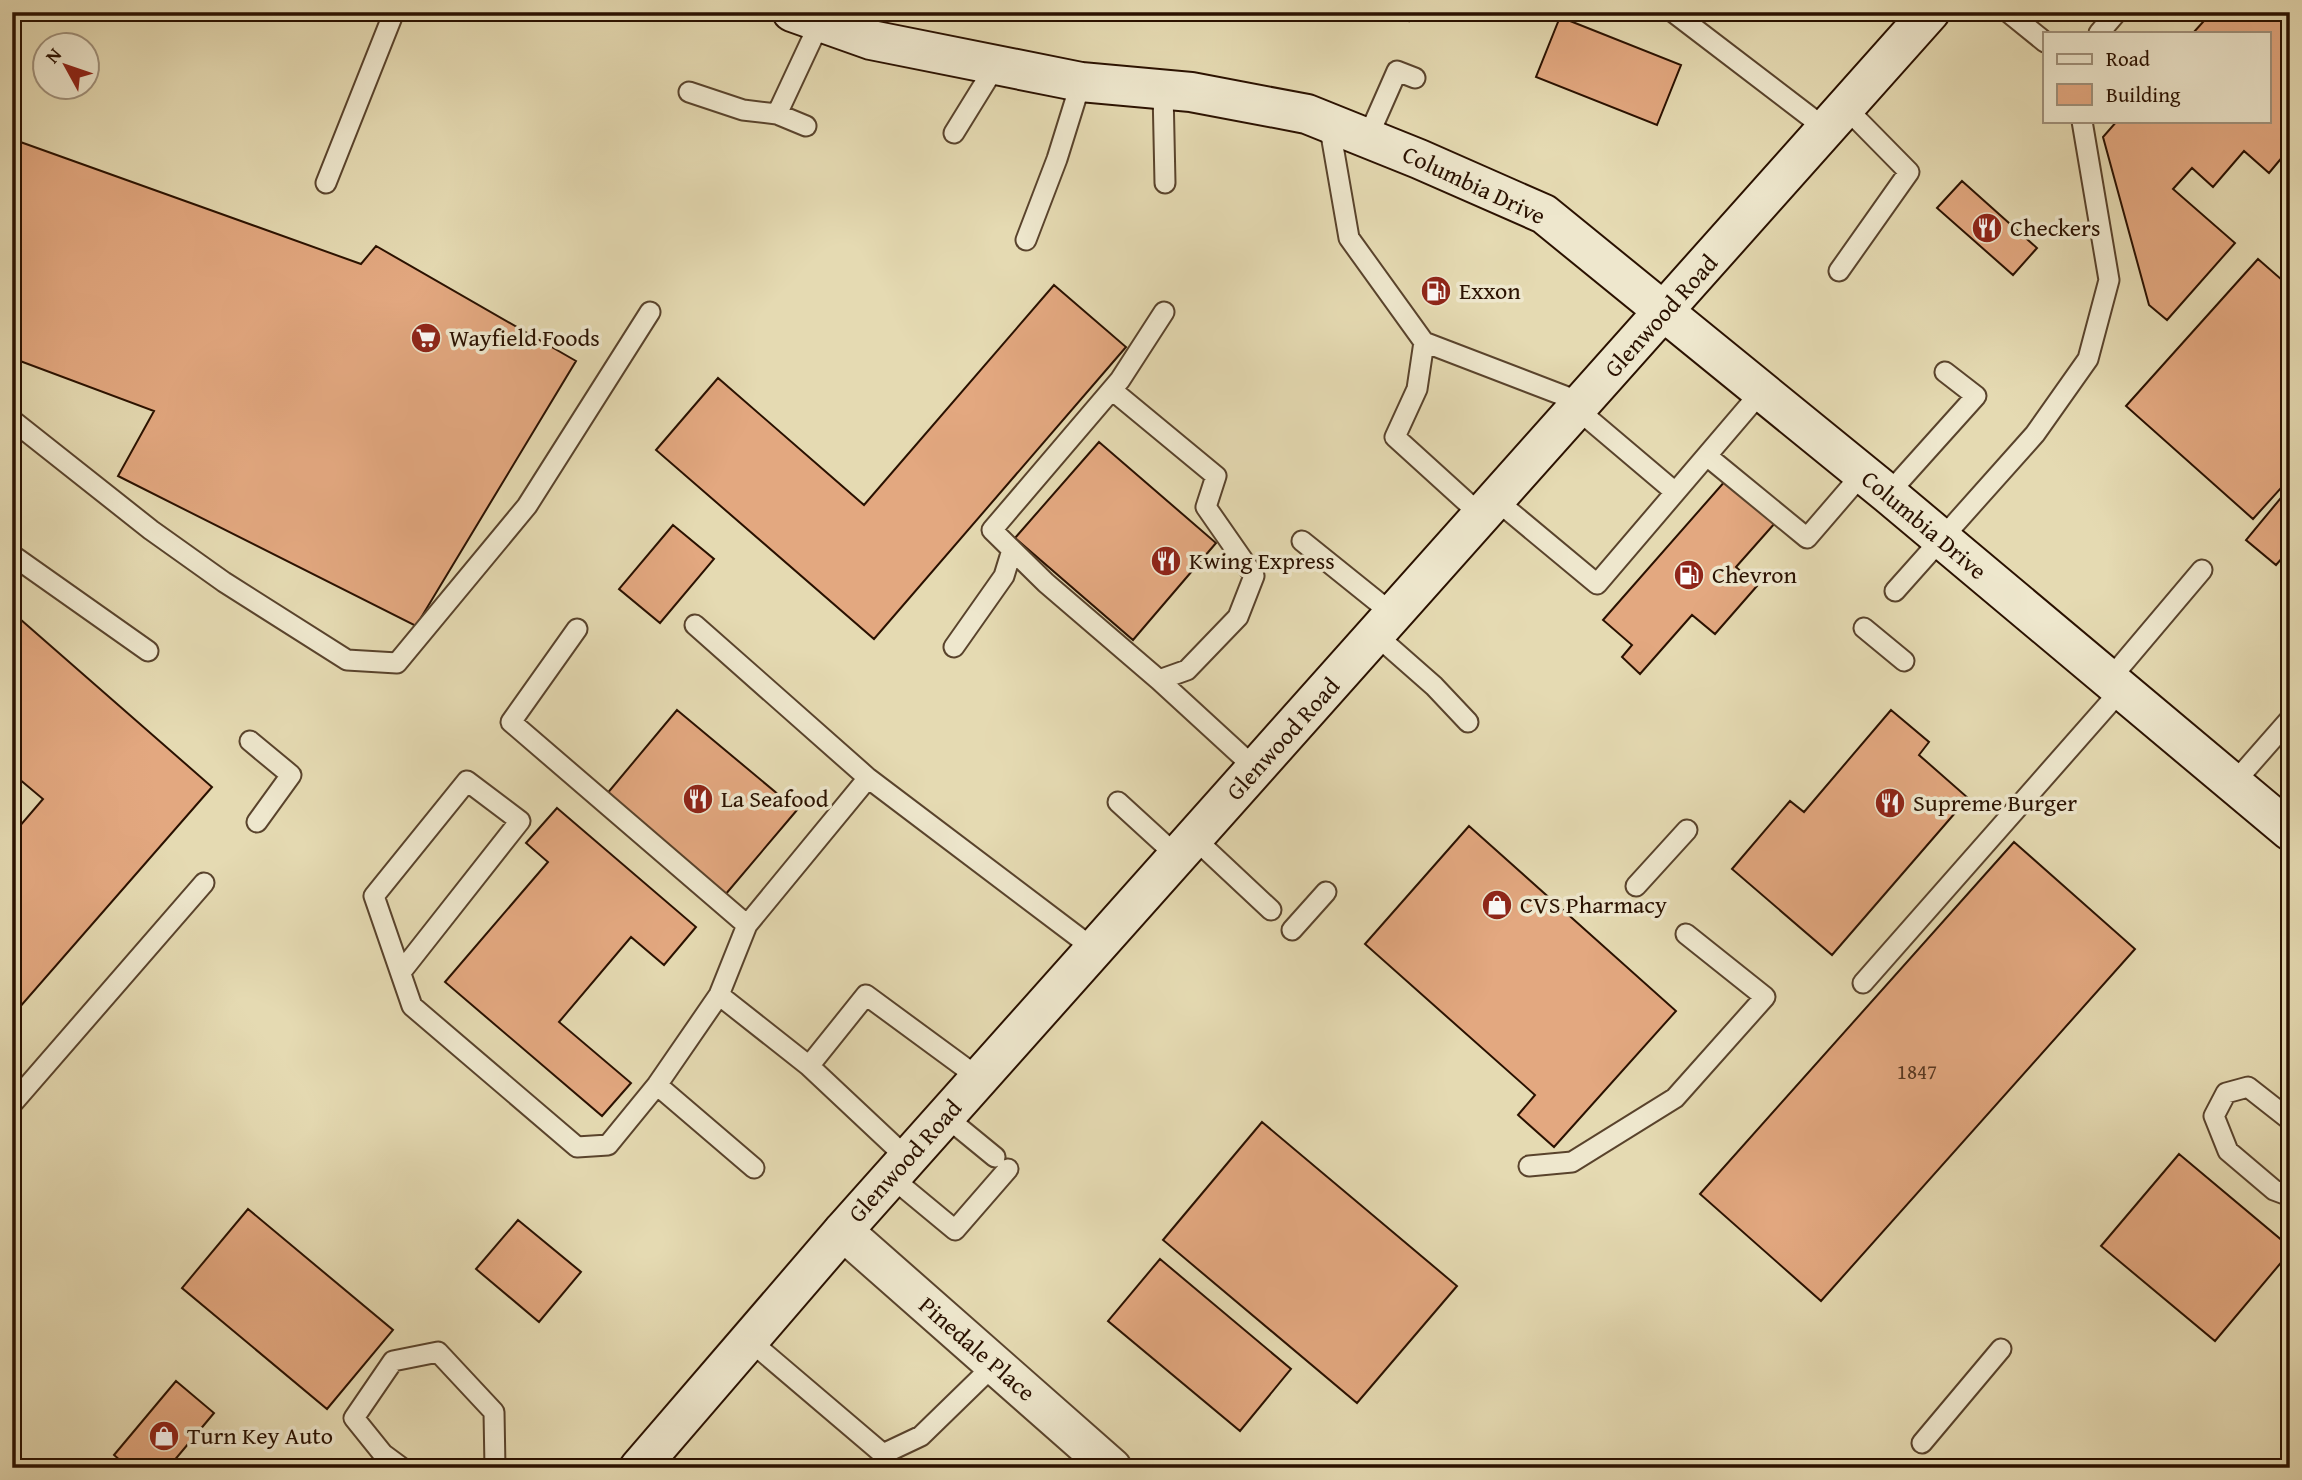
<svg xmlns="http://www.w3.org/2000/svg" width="2302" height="1480" font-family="'Gentium Book Plus',serif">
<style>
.building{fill:#e3a880;stroke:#2a1100;stroke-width:2}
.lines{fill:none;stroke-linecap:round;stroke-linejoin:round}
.lane-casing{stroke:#59432c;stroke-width:23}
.street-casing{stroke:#59432c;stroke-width:42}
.secondary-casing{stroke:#2a1100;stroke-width:42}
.lane{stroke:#eee7cd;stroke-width:19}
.street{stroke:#eee7cd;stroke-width:38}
.secondary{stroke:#eee7cd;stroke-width:38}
.labels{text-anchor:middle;stroke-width:7;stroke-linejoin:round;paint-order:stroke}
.number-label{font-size:21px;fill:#583720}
.street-label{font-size:24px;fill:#2a1100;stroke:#eee7cd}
.poi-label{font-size:24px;fill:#2a1100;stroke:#eee7cd;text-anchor:start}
</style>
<rect width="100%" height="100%" fill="#e5dab2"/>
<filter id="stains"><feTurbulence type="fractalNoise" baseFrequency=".00286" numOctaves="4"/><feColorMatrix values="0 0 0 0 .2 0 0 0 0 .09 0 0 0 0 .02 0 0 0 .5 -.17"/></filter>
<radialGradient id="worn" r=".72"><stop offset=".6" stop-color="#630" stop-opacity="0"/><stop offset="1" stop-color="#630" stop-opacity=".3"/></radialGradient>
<path class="building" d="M 1398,12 L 1416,12 L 1409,21 Z
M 2212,12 L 2290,12 L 2290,160 L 2284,155 L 2269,173 L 2244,151 L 2213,187 L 2192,168 L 2173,189 L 2235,243 L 2167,320 L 2149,305 L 2103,137 L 2117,121 L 2269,121 L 2269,33 L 2193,33 Z
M 1560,17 L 1681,65 L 1657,125 L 1536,77 Z
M 12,139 L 361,264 L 376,246 L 576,361 L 416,626 L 118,476 L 154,411 L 12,358 Z
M 1962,181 L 2037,248 L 2013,275 L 1937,208 Z
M 2258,259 L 2290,287 L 2290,478 L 2253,519 L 2126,406 Z
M 1054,285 L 1126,347 L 874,639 L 656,450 L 718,378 L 864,505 Z
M 1099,442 L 1216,543 L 1133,640 L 1015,538 Z
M 1726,480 L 1775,523 L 1736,567 L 1757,586 L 1715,634 L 1692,615 L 1640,674 L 1622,657 L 1632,645 L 1603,620 Z
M 2290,487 L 2290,549 L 2276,565 L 2246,540 Z
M 673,525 L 714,559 L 660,623 L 619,589 Z
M 12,612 L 212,787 L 12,1016 L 12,835 L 43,799 L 12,773 Z
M 677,710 L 797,810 L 725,895 L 606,795 Z
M 1891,710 L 1929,742 L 1919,755 L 1968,798 L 1832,955 L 1732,869 L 1790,801 L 1804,812 Z
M 557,808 L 696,927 L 664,965 L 631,937 L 559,1022 L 631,1083 L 602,1116 L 445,982 L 548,862 L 526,843 Z
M 1469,826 L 1676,1011 L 1554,1147 L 1518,1115 L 1535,1095 L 1365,944 Z
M 2014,842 L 2135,949 L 1821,1301 L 1700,1194 Z
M 1262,1122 L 1457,1286 L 1357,1403 L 1163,1240 Z
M 2179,1154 L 2290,1247 L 2290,1252 L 2215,1341 L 2101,1246 Z
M 248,1209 L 393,1330 L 327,1409 L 182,1288 Z
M 518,1220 L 581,1272 L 539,1322 L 476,1269 Z
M 1160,1259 L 1291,1369 L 1240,1431 L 1108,1321 Z
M 176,1381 L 214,1413 L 168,1468 L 129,1468 L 114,1455 Z"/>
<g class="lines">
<g class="lane-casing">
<path id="lane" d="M 1673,12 L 1826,129
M 2008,12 L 2045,42
M 2099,33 L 2117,12
M 1163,90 L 1165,183
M 689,92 L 743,110 L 777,114
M 1329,123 L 1349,238 L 1424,342 L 1583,403
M 806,126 L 777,114 L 820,22
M 954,133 L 996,65
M 1367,139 L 1397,71 L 1415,78
M 326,183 L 394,12
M 1026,240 L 1057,159 L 1081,82
M 1839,271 L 1909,172 L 1845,107
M 1424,342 L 1417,389 L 1395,437 L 1482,516
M 1112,390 L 1216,476 L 1206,507 L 1254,576 L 1238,617 L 1187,670 L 1159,680 L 1046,583 L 992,530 L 1120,380 L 1164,312
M 1577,409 L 1675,492
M 12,420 L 151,530 L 224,582 L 347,660 L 397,663 L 527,506 L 650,312
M 1707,456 L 1807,538 L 1863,473
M 1888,494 L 1976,396 L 1945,372
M 1496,500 L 1597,584 L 1761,392
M 1302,541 L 1394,615
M 12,555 L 148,651
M 1895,591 L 2035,434 L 2088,359 L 2109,280 L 2082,121
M 695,625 L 868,778 L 747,925
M 1864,628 L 1904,661
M 577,629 L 511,722 L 747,925 L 719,995
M 1376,635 L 1434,686 L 1468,722
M 954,647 L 1004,576 L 1012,550
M 1159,680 L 1256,769
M 2109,680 L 2202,570
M 250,741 L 291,775 L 257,822
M 868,778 L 1094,949
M 2233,784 L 2290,719
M 1118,802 L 1177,856
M 1194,838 L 1271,910
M 1636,886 L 1687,830
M 1292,930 L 1326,892
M 401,972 L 520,821 L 467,781 L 374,896 L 412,1006 L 577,1147 L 608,1145 L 657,1085 L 719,995 L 809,1066
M 1863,983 L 2121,690
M 657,1085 L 754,1168
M 12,1104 L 204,883
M 945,1116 L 995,1157
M 2290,1120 L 2248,1087 L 2226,1093 L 2214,1116 L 2228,1151 L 2274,1190 L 2290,1196
M 907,1158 L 809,1066 L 866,995 L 979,1078
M 1529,1166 L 1572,1162 L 1675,1098 L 1765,997 L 1686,934
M 891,1177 L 955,1230 L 1008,1169
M 749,1340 L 883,1454 L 921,1436 L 995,1364
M 1922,1443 L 2001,1349
M 402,1468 L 383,1454 L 354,1418 L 393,1361 L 438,1352 L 494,1412 L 495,1468"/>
</g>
<g class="street-casing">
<path id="street" d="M 843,1231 L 1112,1468"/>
</g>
<g class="secondary-casing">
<path id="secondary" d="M 792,12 L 871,40 L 1081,82 L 1191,92 L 1307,114 L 1419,159 L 1544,214 L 1888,494 L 2290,831
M 639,1468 L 843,1231 L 1930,12"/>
</g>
<use href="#lane" class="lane"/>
<use href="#street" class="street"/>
<use href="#secondary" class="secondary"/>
</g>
<defs>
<g id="restaurant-disc" transform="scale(1.575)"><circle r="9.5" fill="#8f2418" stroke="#eee7cd"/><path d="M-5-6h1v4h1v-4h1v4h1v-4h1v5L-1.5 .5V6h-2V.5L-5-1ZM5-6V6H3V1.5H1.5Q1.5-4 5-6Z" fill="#fff"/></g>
<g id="fuel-disc" transform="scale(1.575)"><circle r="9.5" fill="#8f2418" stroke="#eee7cd"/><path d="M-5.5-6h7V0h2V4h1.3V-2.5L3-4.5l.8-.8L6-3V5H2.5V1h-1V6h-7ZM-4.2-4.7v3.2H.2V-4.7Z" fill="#fff"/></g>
<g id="supermarket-disc" transform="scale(1.575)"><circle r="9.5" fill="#8f2418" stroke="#eee7cd"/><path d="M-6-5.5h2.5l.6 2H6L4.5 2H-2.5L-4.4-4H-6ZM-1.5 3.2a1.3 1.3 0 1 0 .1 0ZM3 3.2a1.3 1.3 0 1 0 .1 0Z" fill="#fff"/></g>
<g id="shop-disc" transform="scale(1.575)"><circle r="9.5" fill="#8f2418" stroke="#eee7cd"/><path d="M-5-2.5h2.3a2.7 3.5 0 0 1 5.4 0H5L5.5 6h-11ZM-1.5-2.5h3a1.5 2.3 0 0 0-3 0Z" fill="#fff"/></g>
</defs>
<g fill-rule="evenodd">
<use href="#restaurant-disc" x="1987" y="228"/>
<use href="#fuel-disc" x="1436" y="291"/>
<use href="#supermarket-disc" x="426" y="338"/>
<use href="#restaurant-disc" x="1166" y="561"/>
<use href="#fuel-disc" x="1689" y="575"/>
<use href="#restaurant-disc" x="698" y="799"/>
<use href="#restaurant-disc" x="1890" y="803"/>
<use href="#shop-disc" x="1497" y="905"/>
<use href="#shop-disc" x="164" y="1436"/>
</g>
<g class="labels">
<g class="number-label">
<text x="1917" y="1079">1847</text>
</g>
<g class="street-label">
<text transform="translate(1474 185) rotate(25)" y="8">Columbia Drive</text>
<text transform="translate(1661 316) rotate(-48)" y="8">Glenwood Road</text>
<text transform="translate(1924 525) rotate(40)" y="8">Columbia Drive</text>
<text transform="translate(1283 739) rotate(-48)" y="8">Glenwood Road</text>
<text transform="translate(905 1161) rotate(-48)" y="8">Glenwood Road</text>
<text transform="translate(977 1349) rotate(41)" y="8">Pinedale Place</text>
</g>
<g class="poi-label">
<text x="2010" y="236">Checkers</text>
<text x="1459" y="299">Exxon</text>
<text x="449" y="346">Wayfield Foods</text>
<text x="1189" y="569">Kwing Express</text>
<text x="1712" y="583">Chevron</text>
<text x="721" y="807">La Seafood</text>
<text x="1913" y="811">Supreme Burger</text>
<text x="1520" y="913">CVS Pharmacy</text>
<text x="187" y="1444">Turn Key Auto</text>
</g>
</g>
<rect width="2302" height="1480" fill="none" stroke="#e5dab2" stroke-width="42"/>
<rect x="14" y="14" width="2274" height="1452" fill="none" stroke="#2a1100" stroke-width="3.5"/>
<rect x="21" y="21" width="2260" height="1438" fill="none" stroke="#2a1100" stroke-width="2"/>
<rect x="2043" y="32" width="228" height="91" fill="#eee7cd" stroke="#a0917b" stroke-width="2"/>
<rect x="2057" y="54" width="35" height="10" fill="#eee7cd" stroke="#a0917b" stroke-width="2"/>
<text x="2106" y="66" font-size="21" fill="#2a1100">Road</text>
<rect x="2057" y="84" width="35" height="21" fill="#e3a880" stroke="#a0917b" stroke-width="2"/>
<text x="2106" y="102" font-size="21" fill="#2a1100">Building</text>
<g transform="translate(66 66) rotate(310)"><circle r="33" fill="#eee7cd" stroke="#a0917b" stroke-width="2"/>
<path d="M0-5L12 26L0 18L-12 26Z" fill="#8f2418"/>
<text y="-10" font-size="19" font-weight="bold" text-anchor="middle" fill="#2a1100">N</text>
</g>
<rect width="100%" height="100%" filter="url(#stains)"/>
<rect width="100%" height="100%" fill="url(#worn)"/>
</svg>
